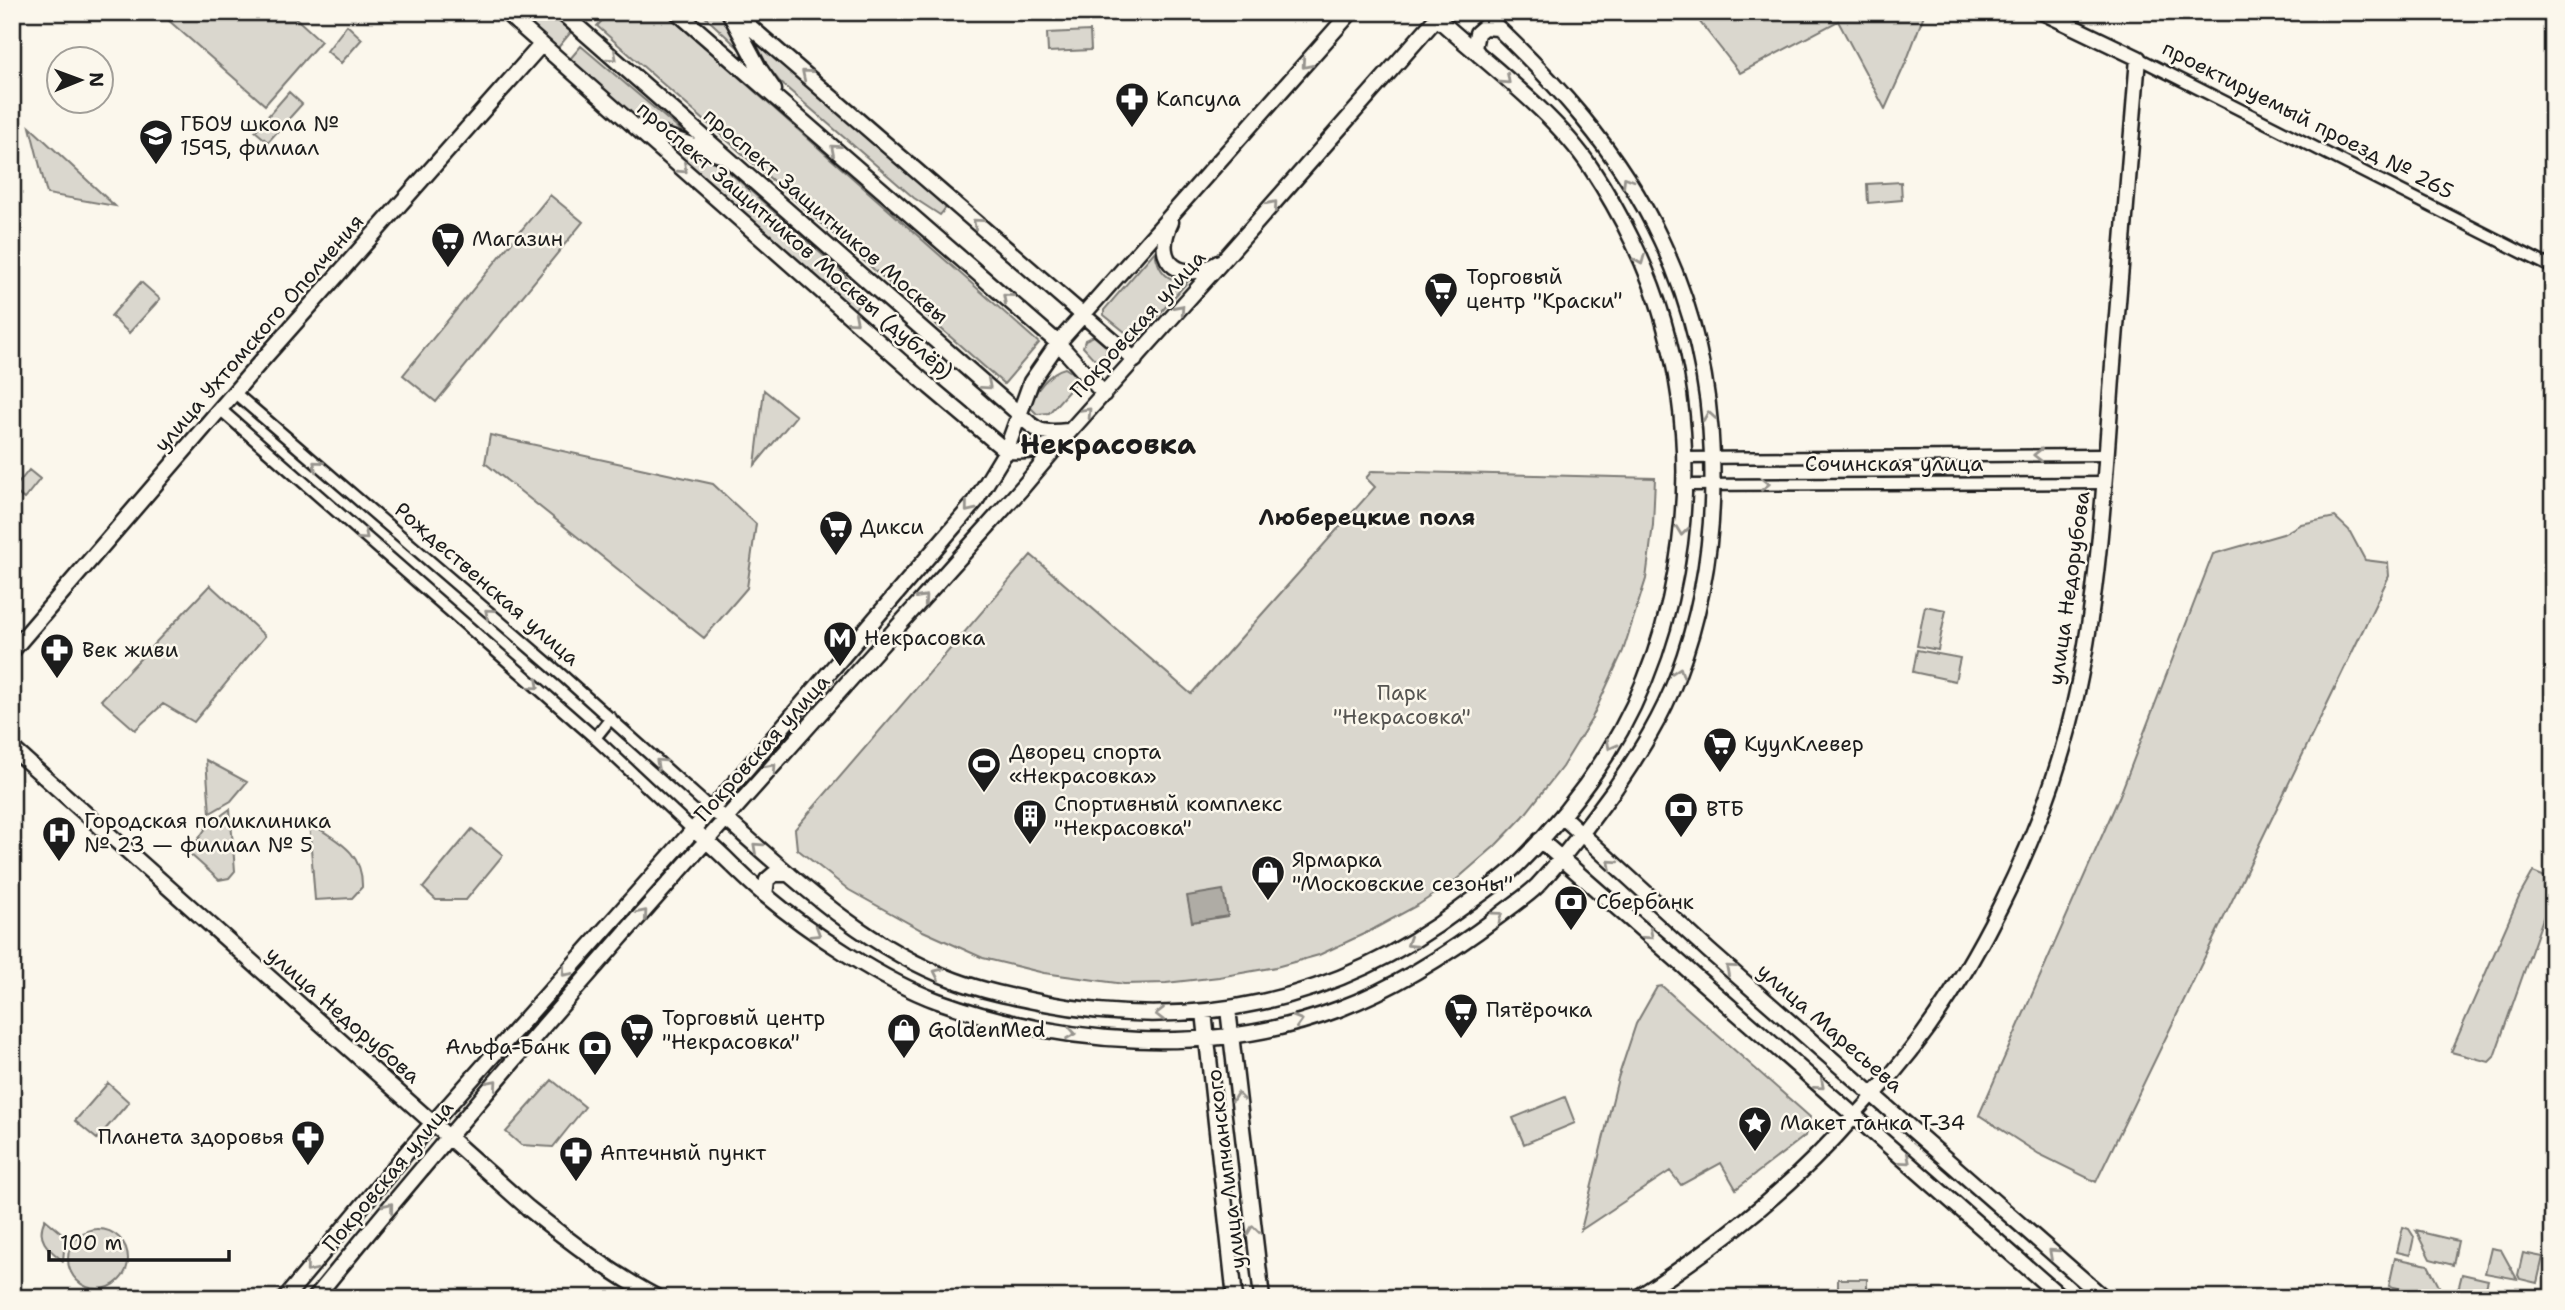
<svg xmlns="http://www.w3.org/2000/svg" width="2565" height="1310" font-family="'Shantell Sans',sans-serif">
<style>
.green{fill:#dad7ce;stroke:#7b7a75;stroke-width:2}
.water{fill:#afaca5;stroke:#74726e;stroke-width:2}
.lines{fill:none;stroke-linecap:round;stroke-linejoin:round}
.street-casing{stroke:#1c1c1c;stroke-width:15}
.secondary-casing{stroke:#1c1c1c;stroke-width:19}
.street{stroke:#fbf7ec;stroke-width:10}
.secondary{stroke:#fbf7ec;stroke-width:14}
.oneway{stroke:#97948e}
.labels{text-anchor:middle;stroke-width:5;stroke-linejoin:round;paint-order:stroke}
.poi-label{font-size:21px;fill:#1c1c1c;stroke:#fbf7ec;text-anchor:start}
.street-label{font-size:21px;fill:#1c1c1c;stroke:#fbf7ec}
.park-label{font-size:21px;fill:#555451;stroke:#fbf7ec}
.neighbourhood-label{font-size:23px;font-weight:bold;fill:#1c1c1c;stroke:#fbf7ec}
.district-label{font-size:28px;font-weight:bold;fill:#1c1c1c;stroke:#fbf7ec}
</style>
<rect width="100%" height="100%" fill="#fbf7ec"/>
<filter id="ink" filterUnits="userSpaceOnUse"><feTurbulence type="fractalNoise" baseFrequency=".0143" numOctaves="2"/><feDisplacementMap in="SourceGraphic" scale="14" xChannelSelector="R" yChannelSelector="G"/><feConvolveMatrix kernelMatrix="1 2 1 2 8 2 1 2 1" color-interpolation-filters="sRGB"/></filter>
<g filter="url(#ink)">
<path class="green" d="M 159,12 L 289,12 L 321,41 L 265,105 Z
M 515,12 L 549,12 L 571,32 L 557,49 Z
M 610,12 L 665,12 L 1039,343 L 1004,384 L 597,26 Z
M 700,12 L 724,12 L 745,54 Z
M 1692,12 L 1925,12 L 1906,62 L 1885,109 L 1838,21 L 1740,73 Z
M 347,25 L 362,39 L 341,63 L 327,51 Z
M 1090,31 L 1091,50 L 1048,52 L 1047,33 Z
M 751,32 L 948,205 L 940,215 L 914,198 L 780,82 L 766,64 Z
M 581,46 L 687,136 L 638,120 L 570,59 Z
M 289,92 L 302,104 L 268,142 L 255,131 Z
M 30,127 L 115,206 L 47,194 Z
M 654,138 L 718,162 L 843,273 L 863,299 L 854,310 Z
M 1901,182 L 1902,200 L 1868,203 L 1867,184 Z
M 550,195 L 583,222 L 436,402 L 403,375 Z
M 1155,251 C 1158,271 1168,285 1190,279 L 1141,335 L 1138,337 L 1130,336 L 1104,315 L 1104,310 Z
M 141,282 L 160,299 L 129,333 L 111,316 Z
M 1094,336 L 1107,347 L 1105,359 L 1101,362 L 1095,360 L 1083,347 L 1085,340 Z
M 1065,368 L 1074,374 L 1075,384 L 1049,413 L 1037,414 L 1031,408 C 1031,393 1051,371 1065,368 Z
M 764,390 L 796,416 L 755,465 Z
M 490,435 L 713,484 L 756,524 L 747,588 L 704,638 L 485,463 Z
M 29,470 L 40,479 L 24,499 L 13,490 Z
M 1372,471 L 1655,478 L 1653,525 L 1646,579 L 1623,651 L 1591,720 L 1562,767 L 1523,817 L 1495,846 L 1456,880 L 1418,905 L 1370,931 L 1319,955 L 1276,967 L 1219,977 L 1166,983 L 1124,984 L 1044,973 L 983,958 L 923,931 L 849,890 L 797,849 L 795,829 L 1031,555 L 1191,694 L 1375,487 L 1366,478 Z
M 2335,517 L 2349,530 L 2365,560 L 2388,563 L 2389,576 L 2096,1182 L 2039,1154 L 1979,1115 L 2120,795 L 2213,554 L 2283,534 L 2301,524 Z
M 210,585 L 265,636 L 194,722 L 163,704 L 135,730 L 101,700 Z
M 1925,606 L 1946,610 L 1938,650 L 1917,646 Z
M 1917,650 L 1960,658 L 1955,681 L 1913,672 Z
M 206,760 L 247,782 L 231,801 L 210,813 Z
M 230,809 L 235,871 L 229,878 L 219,880 L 189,853 L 208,825 Z
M 309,822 C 336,841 363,850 362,887 L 352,898 L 315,900 Z
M 472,829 L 503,855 L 466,900 L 436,900 L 423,888 Z
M 2533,872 L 2550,879 L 2553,890 L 2494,1057 L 2489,1062 L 2451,1052 L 2520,895 Z
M 1662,986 L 1810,1117 L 1805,1136 L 1736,1189 L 1721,1163 L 1681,1185 L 1670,1171 L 1581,1230 L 1618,1078 L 1636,1024 L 1657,987 Z
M 552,1080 L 585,1107 L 553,1147 L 521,1145 L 506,1132 Z
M 108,1083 L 129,1102 L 97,1139 L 75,1121 Z
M 1565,1097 L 1575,1123 L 1524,1144 L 1513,1118 Z
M 45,1219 L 69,1239 L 64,1250 L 63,1261 C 48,1249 35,1239 45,1219 Z
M 2403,1227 L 2409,1229 L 2414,1237 L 2410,1255 L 2397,1252 Z
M68 1259a30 30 0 1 1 60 0a30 30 0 1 1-60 0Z
M 2416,1231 L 2458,1241 L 2453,1265 L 2430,1259 Z
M 2491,1248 L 2501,1250 L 2517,1279 L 2485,1273 Z
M 2523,1253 L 2543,1257 L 2537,1283 L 2520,1279 L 2518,1275 Z
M 2395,1258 L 2428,1265 L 2445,1298 L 2389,1286 Z
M 2462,1274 L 2488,1280 L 2483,1298 L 2456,1298 Z
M 1838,1279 L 1867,1279 L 1867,1298 L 1838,1298 Z"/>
<path class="water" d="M 1223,890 L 1228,916 L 1192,922 L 1187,896 Z"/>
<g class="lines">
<g class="street-casing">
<path id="street" d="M 2138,58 L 2553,268
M 235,393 L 565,678 L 711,809
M 221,410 L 595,738 L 692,829
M 1683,458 L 2107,455
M 1684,485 L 2105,483
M 595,738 L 611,718
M 1855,1115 L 1874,1094"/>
</g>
<g class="secondary-casing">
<path id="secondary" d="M 505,12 L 930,387 L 1006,451 C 1025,452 1040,452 1056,440
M 561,12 L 1018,413 C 1037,432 1041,434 1068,431
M 677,12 L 1058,343 L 1104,394
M 733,12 L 1135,360
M 730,14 L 759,68 L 774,90
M 1479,55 L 1474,48 L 1477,33 L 1484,27 L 1498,28
M 640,127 L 720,155
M 1171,222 C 1150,264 1184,285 1220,262
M 12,651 L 257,366 L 541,45
M 12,748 L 528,1208 C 570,1242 611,1273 658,1298
M 711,809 L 726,819 C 795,880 865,947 954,980 C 983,991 1014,997 1044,1003 C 1195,1032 1337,1002 1460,909 C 1480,894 1502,881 1519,863 C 1552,830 1582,793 1607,754 C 1686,627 1704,462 1663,320 C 1649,269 1620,212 1591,168 C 1555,113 1486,63 1437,18
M 1562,816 L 1709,951 L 2104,1298
M 692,829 C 718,848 739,874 764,894 C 809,932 883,981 938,1001 C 1063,1046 1213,1057 1339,1009 C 1397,987 1450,953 1499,916 C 1511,906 1526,897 1537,886 C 1566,855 1591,821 1616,787 C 1640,752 1662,717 1677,677 C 1729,540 1724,373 1661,240 C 1620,151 1552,78 1481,12
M 1540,840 L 2062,1298
M 765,895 L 767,880 L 774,874 L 789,874
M 1228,1009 L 1262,1298
M 1204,1012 L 1235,1298
M 1874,1094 C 1969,993 2049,827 2077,692 C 2100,584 2105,474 2113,364 C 2121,262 2129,160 2138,58 L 2042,12
M 285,1298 L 408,1151 L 726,793 L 975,502 L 1006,451 L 1031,382 L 1058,343 L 1351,12
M 315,1298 C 541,1020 783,755 1022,488 L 1070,431 L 1227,256 L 1441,13
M 1637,1298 C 1718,1246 1792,1188 1855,1115"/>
</g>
<use href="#street" class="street"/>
<use href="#secondary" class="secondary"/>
</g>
<defs><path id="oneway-chevron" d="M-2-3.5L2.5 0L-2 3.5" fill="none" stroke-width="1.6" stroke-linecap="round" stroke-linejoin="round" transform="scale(1.75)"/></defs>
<g class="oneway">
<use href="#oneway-chevron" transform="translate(613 57) rotate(42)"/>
<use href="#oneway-chevron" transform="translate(1306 64) rotate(131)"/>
<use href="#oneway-chevron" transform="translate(806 74) rotate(-140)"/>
<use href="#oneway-chevron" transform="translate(1506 80) rotate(42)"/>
<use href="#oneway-chevron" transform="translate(835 149) rotate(-139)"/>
<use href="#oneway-chevron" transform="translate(683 169) rotate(42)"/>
<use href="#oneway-chevron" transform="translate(1627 181) rotate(-122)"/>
<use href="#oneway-chevron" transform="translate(1273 205) rotate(-49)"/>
<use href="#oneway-chevron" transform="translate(977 223) rotate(-139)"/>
<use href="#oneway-chevron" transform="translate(1640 260) rotate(68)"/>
<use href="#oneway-chevron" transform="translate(1007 298) rotate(-139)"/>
<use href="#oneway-chevron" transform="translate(1180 309) rotate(-48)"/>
<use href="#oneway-chevron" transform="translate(854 320) rotate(41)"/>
<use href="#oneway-chevron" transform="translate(987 385) rotate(41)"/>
<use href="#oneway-chevron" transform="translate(1087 412) rotate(-47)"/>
<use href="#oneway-chevron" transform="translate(1709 416) rotate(-99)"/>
<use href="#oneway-chevron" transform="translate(2038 455) rotate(180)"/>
<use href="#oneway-chevron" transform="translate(317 465) rotate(-139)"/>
<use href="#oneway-chevron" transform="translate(1765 484)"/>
<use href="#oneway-chevron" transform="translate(969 508) rotate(129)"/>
<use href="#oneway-chevron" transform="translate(1682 531) rotate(97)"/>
<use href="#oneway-chevron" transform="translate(364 536) rotate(41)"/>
<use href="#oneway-chevron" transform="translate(923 599) rotate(-48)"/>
<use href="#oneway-chevron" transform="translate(489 613) rotate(-139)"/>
<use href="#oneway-chevron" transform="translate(1679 672) rotate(-71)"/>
<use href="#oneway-chevron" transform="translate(535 685) rotate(41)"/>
<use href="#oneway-chevron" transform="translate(1611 745) rotate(119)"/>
<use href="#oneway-chevron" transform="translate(660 763) rotate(-138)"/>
<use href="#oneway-chevron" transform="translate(772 768) rotate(-48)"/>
<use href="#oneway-chevron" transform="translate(757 847) rotate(-138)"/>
<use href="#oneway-chevron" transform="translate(1612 864) rotate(-138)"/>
<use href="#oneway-chevron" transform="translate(643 914) rotate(-49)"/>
<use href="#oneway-chevron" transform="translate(1498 916) rotate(-37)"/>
<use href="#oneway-chevron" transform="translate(816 933) rotate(32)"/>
<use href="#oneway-chevron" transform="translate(1649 935) rotate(41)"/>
<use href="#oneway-chevron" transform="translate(1411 943) rotate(147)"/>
<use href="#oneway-chevron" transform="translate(1730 969) rotate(-139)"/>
<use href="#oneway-chevron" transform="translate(566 972) rotate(131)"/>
<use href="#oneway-chevron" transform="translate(938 973) rotate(-155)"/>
<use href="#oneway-chevron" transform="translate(1160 1014) rotate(180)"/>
<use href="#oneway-chevron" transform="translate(1298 1021) rotate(-16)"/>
<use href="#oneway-chevron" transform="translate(1071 1033) rotate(9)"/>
<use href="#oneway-chevron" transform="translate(493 1084) rotate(-49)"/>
<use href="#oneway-chevron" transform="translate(1820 1085) rotate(41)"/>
<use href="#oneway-chevron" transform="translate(1238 1097) rotate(-96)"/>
<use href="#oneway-chevron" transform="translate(1906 1160) rotate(41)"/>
<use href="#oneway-chevron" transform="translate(389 1207) rotate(-51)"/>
<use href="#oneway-chevron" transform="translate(1253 1230) rotate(-97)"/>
<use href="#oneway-chevron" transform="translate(2053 1253) rotate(-138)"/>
<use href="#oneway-chevron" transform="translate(310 1268) rotate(130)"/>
</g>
</g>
<defs>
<g id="pharmacy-pin" transform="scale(1.75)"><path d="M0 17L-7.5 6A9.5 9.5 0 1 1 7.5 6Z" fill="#1c1c1c" stroke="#fbf7ec"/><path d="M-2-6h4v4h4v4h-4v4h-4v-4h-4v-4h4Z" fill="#fff"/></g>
<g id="school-pin" transform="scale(1.75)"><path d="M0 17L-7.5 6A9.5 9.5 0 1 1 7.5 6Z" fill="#1c1c1c" stroke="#fbf7ec"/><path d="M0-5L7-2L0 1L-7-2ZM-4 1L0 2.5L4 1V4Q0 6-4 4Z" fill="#fff"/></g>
<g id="supermarket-pin" transform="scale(1.75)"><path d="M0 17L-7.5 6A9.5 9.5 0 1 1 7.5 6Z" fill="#1c1c1c" stroke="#fbf7ec"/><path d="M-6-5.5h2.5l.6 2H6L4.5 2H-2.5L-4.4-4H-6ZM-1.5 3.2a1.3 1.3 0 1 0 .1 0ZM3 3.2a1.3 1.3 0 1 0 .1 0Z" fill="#fff"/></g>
<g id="metro-pin" transform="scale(1.75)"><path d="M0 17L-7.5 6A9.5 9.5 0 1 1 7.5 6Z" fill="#1c1c1c" stroke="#fbf7ec"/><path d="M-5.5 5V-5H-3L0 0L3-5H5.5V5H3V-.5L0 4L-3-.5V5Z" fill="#fff"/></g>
<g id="stadium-pin" transform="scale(1.75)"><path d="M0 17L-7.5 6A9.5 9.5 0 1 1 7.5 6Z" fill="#1c1c1c" stroke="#fbf7ec"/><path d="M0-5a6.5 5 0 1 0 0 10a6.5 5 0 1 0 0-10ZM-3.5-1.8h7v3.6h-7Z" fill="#fff"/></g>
<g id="bank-pin" transform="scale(1.75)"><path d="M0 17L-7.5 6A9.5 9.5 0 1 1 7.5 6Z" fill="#1c1c1c" stroke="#fbf7ec"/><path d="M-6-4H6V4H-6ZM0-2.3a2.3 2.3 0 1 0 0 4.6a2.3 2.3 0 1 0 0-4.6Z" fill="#fff"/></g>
<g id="building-pin" transform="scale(1.75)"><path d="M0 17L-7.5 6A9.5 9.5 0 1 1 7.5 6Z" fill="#1c1c1c" stroke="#fbf7ec"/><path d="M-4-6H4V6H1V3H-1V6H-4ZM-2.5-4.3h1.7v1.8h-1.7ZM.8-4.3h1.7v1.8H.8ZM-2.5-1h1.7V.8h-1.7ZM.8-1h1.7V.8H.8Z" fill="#fff"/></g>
<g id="hospital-pin" transform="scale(1.75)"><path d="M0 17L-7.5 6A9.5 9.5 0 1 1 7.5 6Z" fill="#1c1c1c" stroke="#fbf7ec"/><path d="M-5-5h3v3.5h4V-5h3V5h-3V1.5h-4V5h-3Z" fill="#fff"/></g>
<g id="shop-pin" transform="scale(1.75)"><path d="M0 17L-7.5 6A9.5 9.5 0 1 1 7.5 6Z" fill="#1c1c1c" stroke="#fbf7ec"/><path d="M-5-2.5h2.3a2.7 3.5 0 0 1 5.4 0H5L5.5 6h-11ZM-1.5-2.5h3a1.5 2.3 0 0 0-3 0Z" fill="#fff"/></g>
<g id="sight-pin" transform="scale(1.75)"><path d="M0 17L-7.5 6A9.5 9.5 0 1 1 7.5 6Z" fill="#1c1c1c" stroke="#fbf7ec"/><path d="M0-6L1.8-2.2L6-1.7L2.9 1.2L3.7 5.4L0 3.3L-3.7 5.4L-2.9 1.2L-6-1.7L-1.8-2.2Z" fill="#fff"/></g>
</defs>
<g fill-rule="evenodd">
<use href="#pharmacy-pin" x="1132" y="99"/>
<use href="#school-pin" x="156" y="136"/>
<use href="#supermarket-pin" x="448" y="239"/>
<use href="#supermarket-pin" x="1441" y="289"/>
<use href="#supermarket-pin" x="836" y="527"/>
<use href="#metro-pin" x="840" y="638"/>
<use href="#pharmacy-pin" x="57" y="650"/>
<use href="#supermarket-pin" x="1720" y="744"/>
<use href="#stadium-pin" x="984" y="764"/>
<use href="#bank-pin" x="1681" y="809"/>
<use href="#building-pin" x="1030" y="816"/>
<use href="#hospital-pin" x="59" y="833"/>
<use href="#shop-pin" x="1268" y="872"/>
<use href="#bank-pin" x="1571" y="902"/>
<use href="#supermarket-pin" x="1461" y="1010"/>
<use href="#supermarket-pin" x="637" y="1030"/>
<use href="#shop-pin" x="904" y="1030"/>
<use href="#bank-pin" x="595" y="1047"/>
<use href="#sight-pin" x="1755" y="1123"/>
<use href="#pharmacy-pin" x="308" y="1137"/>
<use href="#pharmacy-pin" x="576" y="1153"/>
</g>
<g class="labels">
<g class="poi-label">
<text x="1156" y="106">Капсула</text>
<text x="180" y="131">ГБОУ школа №<tspan x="180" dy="24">1595, филиал</tspan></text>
<text x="472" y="246">Магазин</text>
<text x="1466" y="284">Торговый<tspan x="1466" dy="24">центр "Краски"</tspan></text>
<text x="860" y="534">Дикси</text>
<text x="864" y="645">Некрасовка</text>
<text x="82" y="657">Век живи</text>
<text x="1744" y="751">КуулКлевер</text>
<text x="1009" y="759">Дворец спорта<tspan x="1009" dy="24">«Некрасовка»</tspan></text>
<text x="1054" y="811">Спортивный комплекс<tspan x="1054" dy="24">"Некрасовка"</tspan></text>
<text x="1706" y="816">ВТБ</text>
<text x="84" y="828">Городская поликлиника<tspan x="84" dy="24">№ 23 — филиал № 5</tspan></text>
<text x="1292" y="867">Ярмарка<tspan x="1292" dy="24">"Московские сезоны"</tspan></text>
<text x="1596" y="909">Сбербанк</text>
<text x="1486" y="1017">Пятёрочка</text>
<text x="662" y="1025">Торговый центр<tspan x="662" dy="24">"Некрасовка"</tspan></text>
<text x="928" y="1037">GoldenMed</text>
<text x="570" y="1054" text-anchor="end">Альфа-Банк</text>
<text x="1780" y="1130">Макет танка Т-34</text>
<text x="284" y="1144" text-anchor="end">Планета здоровья</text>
<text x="600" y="1160">Аптечный пункт</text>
</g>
<g class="street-label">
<text transform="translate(2308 120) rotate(27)" y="7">проектируемый проезд № 265</text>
<text transform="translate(826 216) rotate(41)" y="7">проспект Защитников Москвы</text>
<text transform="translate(795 240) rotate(41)" y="7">проспект Защитников Москвы (дублёр)</text>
<text transform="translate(1138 324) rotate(-48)" y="7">Покровская улица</text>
<text transform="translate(259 333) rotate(-49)" y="7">улица Ухтомского Ополчения</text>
<text x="1894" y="471">Сочинская улица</text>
<text transform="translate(487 584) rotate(41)" y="7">Рождественская улица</text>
<text transform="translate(2069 588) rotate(-82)" y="7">улица Недорубова</text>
<text transform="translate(762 748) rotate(-48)" y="7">Покровская улица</text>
<text transform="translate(343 1015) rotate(41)" y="7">улица Недорубова</text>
<text transform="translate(1830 1028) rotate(41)" y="7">улица Маресьева</text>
<text transform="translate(1226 1169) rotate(-97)" y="7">улица Липчанского</text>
<text transform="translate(388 1176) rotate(-50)" y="7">Покровская улица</text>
</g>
<g class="park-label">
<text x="1402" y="700">Парк<tspan x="1402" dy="24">"Некрасовка"</tspan></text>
</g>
<g class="neighbourhood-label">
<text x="1367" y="525">Люберецкие поля</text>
</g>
<g class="district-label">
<text x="1108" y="454">Некрасовка</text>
</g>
</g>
<rect width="2565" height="1310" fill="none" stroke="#fbf7ec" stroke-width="42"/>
<rect x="21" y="21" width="2523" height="1268" fill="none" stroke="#1c1c1c" stroke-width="2.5" filter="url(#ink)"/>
<g transform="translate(80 80) rotate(89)"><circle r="33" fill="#fbf7ec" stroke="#a29f99" stroke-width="2"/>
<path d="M0-5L12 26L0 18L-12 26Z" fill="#1c1c1c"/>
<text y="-10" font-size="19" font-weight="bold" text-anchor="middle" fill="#1c1c1c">N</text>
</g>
<path d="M49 1250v10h180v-10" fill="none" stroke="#1c1c1c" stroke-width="3.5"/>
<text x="60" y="1250" font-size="21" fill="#1c1c1c" stroke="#fbf7ec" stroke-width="5" paint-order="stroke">100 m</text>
</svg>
